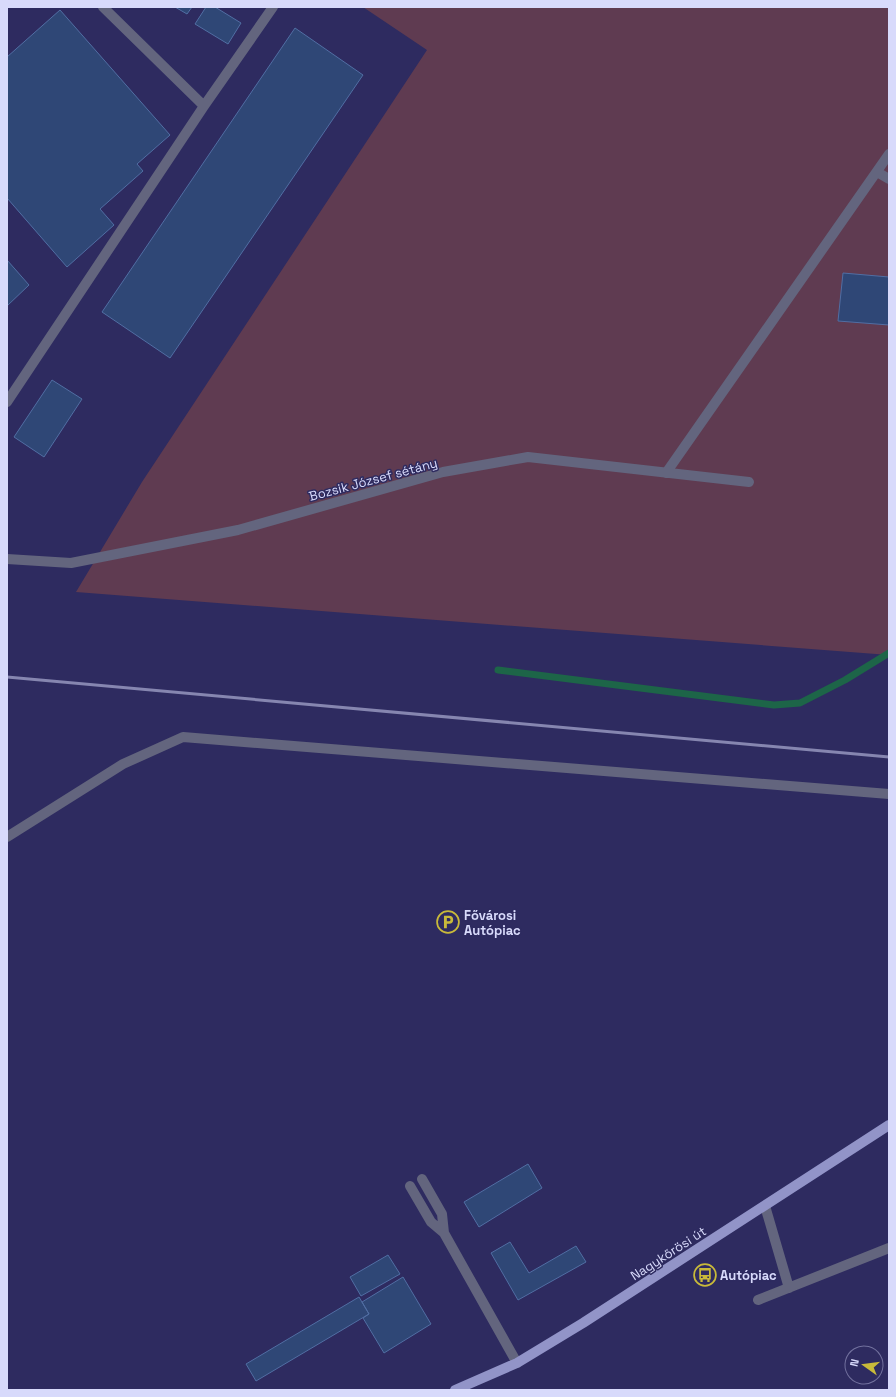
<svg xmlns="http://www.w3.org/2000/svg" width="896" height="1397" font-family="'Space Grotesk',sans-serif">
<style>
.green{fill:#5f3b51}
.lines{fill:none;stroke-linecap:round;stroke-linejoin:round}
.stream{stroke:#1d6548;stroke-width:7}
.building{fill:#2f4776;stroke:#516ea3}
.minor{stroke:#63657e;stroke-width:10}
.major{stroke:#9294c8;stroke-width:10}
.rail{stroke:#8686b0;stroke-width:3}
.labels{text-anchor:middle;stroke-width:3;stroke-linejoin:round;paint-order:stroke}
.street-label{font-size:13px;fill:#d8dafb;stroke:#2e2b60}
.poi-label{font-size:13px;font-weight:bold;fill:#d8dafb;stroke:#2e2b60;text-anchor:start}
</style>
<rect width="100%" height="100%" fill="#2e2b60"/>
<path class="green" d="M 363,7 L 889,7 L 889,655 L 76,592 L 142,482 L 427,50 Z"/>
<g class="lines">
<path class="stream" d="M 498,670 L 774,705 L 800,703 L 845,680 L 889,653"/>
</g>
<path class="building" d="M 175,7 L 192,7 L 187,14 Z
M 206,7 L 215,7 L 241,23 L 228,44 L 195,24 Z
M 60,10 L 170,135 L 137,164 L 143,171 L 100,209 L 114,225 L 67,267 L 7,198 L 7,57 Z
M 295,28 L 363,75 L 170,358 L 102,312 Z
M 7,260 L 29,285 L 7,306 Z
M 843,273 L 889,277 L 889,325 L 838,321 Z
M 52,380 L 82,399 L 44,457 L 14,437 Z
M 528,1164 L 542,1188 L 479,1227 L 464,1202 Z
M 510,1242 L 529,1273 L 576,1246 L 586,1262 L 518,1300 L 491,1253 Z
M 388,1255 L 400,1274 L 361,1296 L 350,1277 Z
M 403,1277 L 431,1324 L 384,1353 L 363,1318 L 369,1314 L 362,1302 Z
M 359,1297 L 369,1314 L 256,1381 L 246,1364 Z"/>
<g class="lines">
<path class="minor" d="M 103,7 L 204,106
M 877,172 L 889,179
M 7,402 L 204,106 L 273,7
M 666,473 L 889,154
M 7,559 L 71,563 L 238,530 L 443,472 L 528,457 L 749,482
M 7,837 L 123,764 L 183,737 L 889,794
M 422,1179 L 442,1214 L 444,1233
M 410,1186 L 431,1222 L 444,1233 L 517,1363
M 765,1206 L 789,1288
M 758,1300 L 889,1248"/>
<path class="major" d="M 455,1390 L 517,1363 L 583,1323 L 889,1125"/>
<path class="rail" d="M 7,677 L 889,757"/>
</g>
<defs>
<g id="parking-ring" transform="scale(1.15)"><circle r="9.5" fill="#2e2b60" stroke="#c9ba3a" stroke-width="1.5"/><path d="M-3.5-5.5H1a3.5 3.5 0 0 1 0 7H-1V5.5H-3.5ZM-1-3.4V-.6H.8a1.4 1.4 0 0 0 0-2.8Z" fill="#c9ba3a"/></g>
<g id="bus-ring" transform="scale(1.15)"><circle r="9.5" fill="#2e2b60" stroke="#c9ba3a" stroke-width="1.5"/><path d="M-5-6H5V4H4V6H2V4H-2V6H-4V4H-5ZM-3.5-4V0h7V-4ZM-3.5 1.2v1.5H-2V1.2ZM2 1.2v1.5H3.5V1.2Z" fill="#c9ba3a"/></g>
</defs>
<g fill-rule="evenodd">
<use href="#parking-ring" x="448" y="922"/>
<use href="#bus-ring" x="705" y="1275"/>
</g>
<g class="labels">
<g class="street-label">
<text transform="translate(373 479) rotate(-15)" y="5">Bozsik József sétány</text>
<text transform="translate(668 1253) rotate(-33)" y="5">Nagykőrösi út</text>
</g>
<g class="poi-label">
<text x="464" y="920">Fővárosi<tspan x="464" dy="15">Autópiac</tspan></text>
<text x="720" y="1280">Autópiac</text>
</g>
</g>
<rect width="896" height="1397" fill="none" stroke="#d8dafb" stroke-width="16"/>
<g transform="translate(864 1365) rotate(284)"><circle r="19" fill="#2e2b60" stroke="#72719e"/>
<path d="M0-3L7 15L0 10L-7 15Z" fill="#c9ba3a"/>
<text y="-6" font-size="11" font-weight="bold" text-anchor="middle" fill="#d8dafb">N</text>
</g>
</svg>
